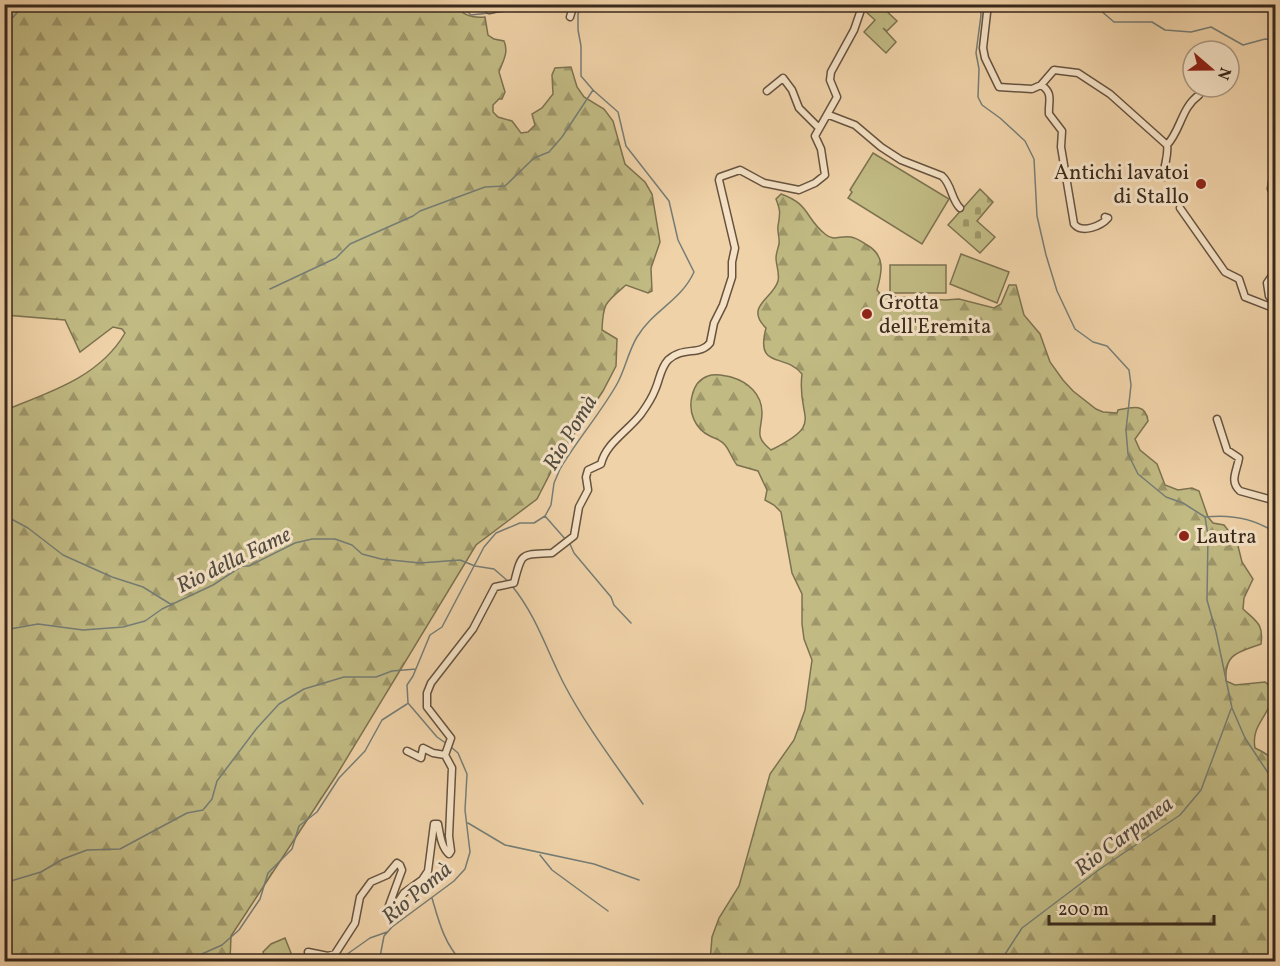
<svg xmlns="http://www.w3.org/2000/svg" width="1280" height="966" font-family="Vollkorn,serif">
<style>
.green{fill:#c1ba83;stroke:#7c7250;stroke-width:1.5}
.forest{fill:url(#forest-firs);stroke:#7c7250;stroke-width:1.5}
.cemetery{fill:url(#cemetery-stones);stroke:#7c7250;stroke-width:1.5}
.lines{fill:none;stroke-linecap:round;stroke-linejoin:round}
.stream{stroke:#757d76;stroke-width:1.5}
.minor-casing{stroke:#66533f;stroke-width:9}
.minor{stroke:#f5e2c6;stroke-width:6}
.poi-dot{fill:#8f2418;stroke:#f5e2c6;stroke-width:2}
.labels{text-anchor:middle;stroke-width:6;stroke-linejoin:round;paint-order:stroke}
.poi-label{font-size:21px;fill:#38291c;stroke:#f5e2c6;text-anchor:start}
.water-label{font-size:22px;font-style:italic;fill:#524c42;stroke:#f5e2c6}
</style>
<defs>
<pattern id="forest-firs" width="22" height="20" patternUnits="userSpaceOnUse" patternTransform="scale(1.5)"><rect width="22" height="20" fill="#c1ba83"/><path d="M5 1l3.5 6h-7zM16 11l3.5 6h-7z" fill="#9e976a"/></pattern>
<pattern id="cemetery-stones" width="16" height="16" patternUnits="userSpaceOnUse" patternTransform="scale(1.5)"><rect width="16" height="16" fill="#c1ba83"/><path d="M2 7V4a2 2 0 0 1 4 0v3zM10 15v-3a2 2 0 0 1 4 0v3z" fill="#9e976a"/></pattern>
</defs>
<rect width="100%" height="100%" fill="#f0d2a8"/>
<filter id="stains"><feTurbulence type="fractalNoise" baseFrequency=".00333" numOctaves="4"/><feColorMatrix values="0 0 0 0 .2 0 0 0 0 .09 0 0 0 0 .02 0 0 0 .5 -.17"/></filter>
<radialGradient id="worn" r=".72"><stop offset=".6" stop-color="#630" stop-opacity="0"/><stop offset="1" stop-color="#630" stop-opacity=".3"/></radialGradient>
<path class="green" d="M 871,5 L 880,5 L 897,21 L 887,31 L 883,28 L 896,42 L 886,53 L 864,32 L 875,20 L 865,11 Z
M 873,153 L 949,199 L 922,244 L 848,198 L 852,192 L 850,190 Z
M 961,254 L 1009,272 L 997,303 L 950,284 Z
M 890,265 L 946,265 L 946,293 L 890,293 Z
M 285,938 L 291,953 L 281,961 L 267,961 L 263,952 L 271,944 Z"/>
<path class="forest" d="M 455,4 C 463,16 472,18 485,17 L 488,35 L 494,39 L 504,41 C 509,52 503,61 499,72 L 505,92 L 502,99 L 499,99 L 493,105 L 493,112 L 498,117 L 512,121 L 521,133 L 528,132 L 535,125 L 532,114 L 542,108 L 553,94 L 552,75 L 555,68 L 571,67 L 577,87 L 584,97 L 604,109 L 613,121 L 625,164 L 645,182 L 652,194 L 660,242 L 651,268 L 652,291 L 648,293 L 626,285 C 605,303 603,303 602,330 L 617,339 L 616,366 L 603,391 L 557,460 L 537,499 L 476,545 L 336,776 L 231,936 L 230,961 L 5,961 L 5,410 C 48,393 100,377 125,333 L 122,329 L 113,327 L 80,352 L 65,320 L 5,315 L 5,5 Z
M 781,194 C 810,204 805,218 825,234 C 834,242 840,235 851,237 C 857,238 862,242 867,245 C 886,256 882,272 877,290 L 882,296 L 945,300 L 959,299 L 994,308 L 1001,304 L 1009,285 L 1016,285 L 1024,315 L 1040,334 L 1050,362 L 1063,380 L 1073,391 L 1096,409 L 1103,412 L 1117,413 L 1118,410 C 1132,407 1146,403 1148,421 L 1135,439 L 1140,450 L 1157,464 L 1165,485 L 1178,490 L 1192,488 L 1199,491 L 1208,517 L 1213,523 L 1224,525 L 1237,542 L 1242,562 L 1253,579 L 1244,598 L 1243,609 C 1256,621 1264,624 1261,644 C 1239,652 1224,653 1226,681 L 1235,685 L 1265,682 L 1272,688 C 1275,714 1250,722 1255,748 C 1263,752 1272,756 1275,765 L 1275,961 L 710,961 L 712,937 L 719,918 L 739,886 L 770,774 L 794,740 L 805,710 L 812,660 L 804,639 L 802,624 L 802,594 L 792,573 L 781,512 L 774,505 L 765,500 L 767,490 L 758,471 L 737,465 C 732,459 730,451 725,445 C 721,440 716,439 710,436 C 695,429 688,412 692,396 C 694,387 699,379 708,376 C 716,373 724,376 731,377 C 748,382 762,394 762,413 C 762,430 753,436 771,450 C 827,422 796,420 802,374 C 784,352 755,370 766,328 C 744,306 773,299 778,281 C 780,274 776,265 776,258 C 776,253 778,249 779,244 C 780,238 777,232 778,226 C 780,213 781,212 776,199 Z"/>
<path class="cemetery" d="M 980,189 L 993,202 L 977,221 L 995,237 L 980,253 L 948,225 Z"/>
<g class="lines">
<path class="stream" d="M 459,4 L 471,15 L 507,11 L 524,4
M 980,4 L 981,15 L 976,53 L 979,69 L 978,97 L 982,105 L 1000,118 L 1025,141 L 1034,159 L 1037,216 L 1046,255 L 1057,291 L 1075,329 L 1093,342 L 1107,346 L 1129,370 L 1131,385 L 1126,430 L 1128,454 L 1138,474 L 1166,497 L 1183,503 L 1205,517 L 1208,535 L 1207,600 L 1216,632 L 1232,708 L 1245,738 L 1276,785
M 1093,4 L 1114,22 L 1152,22 L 1165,30 L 1191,32 L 1211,27 L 1243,45 L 1265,39 L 1276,40
M 4,27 L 25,4
M 270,289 L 336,258 L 350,244 L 413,216 L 420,211 L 485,187 L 505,186 L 534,158 L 549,152 L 562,137 L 593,90
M 4,515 L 28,528 L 63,555 L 112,577 L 143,587 L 172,605
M 545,516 L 566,540
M 1205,517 C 1231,514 1254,518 1276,533
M 570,544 L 574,553 L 611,597 L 614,605 L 631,623
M 512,586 C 536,615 547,651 564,684 C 586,726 616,765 643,804
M 4,630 L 38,624 L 83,630 L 123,627 L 145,621 L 162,609 L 213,585 L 242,566 L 249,566 L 295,543 L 312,539 L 335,539 L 352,545 L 362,554 L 381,559 L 420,563 L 460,560 L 475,566 L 494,569 L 509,582
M 447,744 L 437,737 L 408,703 L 407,685 L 413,676 L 430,635 L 442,627 L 484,547 L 496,533 L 520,523 L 534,523 L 545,516 L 551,505 L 554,483 L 560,469 C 577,440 600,414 617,384 C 625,370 628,352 637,337 C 653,310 681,301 694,272 L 678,240 L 669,201 L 626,146 L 618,112 L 593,90 L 581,76 L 581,46 L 578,30 L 578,14 L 582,4
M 468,823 L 505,845 L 594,864 L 639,880
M 540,855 L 552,870 L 608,911
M 4,883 L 41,872 L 63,859 L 87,850 L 120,849 L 187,813 L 203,810 L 212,799 L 217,781 L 257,728 L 279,704 L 304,689 L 344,677 L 376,677 L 392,671 L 416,669
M 432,898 C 439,922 444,943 462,962
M 184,962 L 222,945 L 239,930 L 260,899 L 268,873 L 292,849 L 299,826 L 317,812 L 339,778 L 365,751 L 382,720 L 407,704
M 336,962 L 370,938 L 387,932
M 379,962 L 384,936 L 392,927 L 454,881 L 465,869 L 470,852 L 465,810 L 467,774 L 458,753 L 451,747
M 1000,962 L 1022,928 L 1100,869 L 1180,815 L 1201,790 L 1231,709"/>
<g class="minor-casing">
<path id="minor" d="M 988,4 L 983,48 L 985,58 L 999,87 L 1032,89 L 1041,85 L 1054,70 L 1078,73 L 1110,94 L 1167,145 C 1169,156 1163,166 1164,177
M 489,10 L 517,4
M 570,17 L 574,4
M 1041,85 C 1054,93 1048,102 1049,114 L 1062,131 L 1061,147 L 1074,224 C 1082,234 1101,226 1108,218 L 1105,217
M 767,91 L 783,78 L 792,90 L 799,108 L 819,128
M 829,115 L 855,125 L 881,147 L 901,160 L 942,176 C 952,185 951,199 960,208
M 1167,145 C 1181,130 1181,108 1199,95
M 1272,182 L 1271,189 L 1276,191
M 1180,208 L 1225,272 L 1239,279 L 1245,297 L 1276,309
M 1276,270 L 1267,283 L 1269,296 L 1276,305
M 1217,419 L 1227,450 L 1239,458 C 1237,471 1229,481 1240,491 L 1276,501
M 407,751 L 421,758 L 423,748 L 433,753 L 445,755
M 445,755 L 451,738 L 427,707 L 427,693 L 431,683 L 473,629 L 495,587 L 514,583 C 522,551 521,555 552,553 L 574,536 L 579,507 L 588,490 L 586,477 L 588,470 L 601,464 C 606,443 628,431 641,414 C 646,407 652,398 655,390 C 660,379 660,369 668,360 C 683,346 700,356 710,343 L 714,323 L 723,305 L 732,277 L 732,262 L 735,248 L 719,180 L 720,177 L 740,170 L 764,183 L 799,190 L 815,183 L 825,175 L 821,149 L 815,136 L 837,97 L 830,80 L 831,72 L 854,30 L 863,4
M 308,952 L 328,956 L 335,954 L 355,923 L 360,897 L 371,882 L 387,875 L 397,863 L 400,865 L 402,870 L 387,911 L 388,913 L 391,913 L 404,893 L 422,880 L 428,871 L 434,824 L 438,824 C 440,834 441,847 449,854 L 451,851 L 449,836 L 452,768 L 445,755"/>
</g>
<use href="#minor" class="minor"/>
</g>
<g class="poi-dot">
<circle cx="1201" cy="184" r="6"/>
<circle cx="867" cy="314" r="6"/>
<circle cx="1184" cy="536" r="6"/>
</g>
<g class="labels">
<g class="poi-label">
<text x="1189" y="179" text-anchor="end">Antichi lavatoi<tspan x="1189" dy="24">di Stallo</tspan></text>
<text x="879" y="309">Grotta<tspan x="879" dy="24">dell'Eremita</tspan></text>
<text x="1196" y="543">Lautra</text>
</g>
<g class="water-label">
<text transform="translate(569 432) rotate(-59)" y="8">Rio Pomà</text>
<text transform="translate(233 559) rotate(-26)" y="8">Rio della Fame</text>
<text transform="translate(1123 835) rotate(-37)" y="8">Rio Carpanea</text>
<text transform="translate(416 892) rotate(-40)" y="8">Rio Pomà</text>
</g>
</g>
<rect width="1280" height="966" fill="none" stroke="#f0d2a8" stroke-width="24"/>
<rect x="6" y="6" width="1268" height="954" fill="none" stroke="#38291c" stroke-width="3"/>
<rect x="12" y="12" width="1256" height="942" fill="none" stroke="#38291c" stroke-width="1.5"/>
<g transform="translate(1211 69) rotate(110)"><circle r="28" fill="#f5e2c6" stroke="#a99882" stroke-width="1.5"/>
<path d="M0-4.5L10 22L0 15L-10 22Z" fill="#8f2418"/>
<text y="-9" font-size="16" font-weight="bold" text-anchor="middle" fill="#38291c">N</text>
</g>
<path d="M1049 915v9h165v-9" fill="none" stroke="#38291c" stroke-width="3"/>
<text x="1058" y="915" font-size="18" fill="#38291c" stroke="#f5e2c6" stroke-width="4.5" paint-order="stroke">200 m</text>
<rect width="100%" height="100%" filter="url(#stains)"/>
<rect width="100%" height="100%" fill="url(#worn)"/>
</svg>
